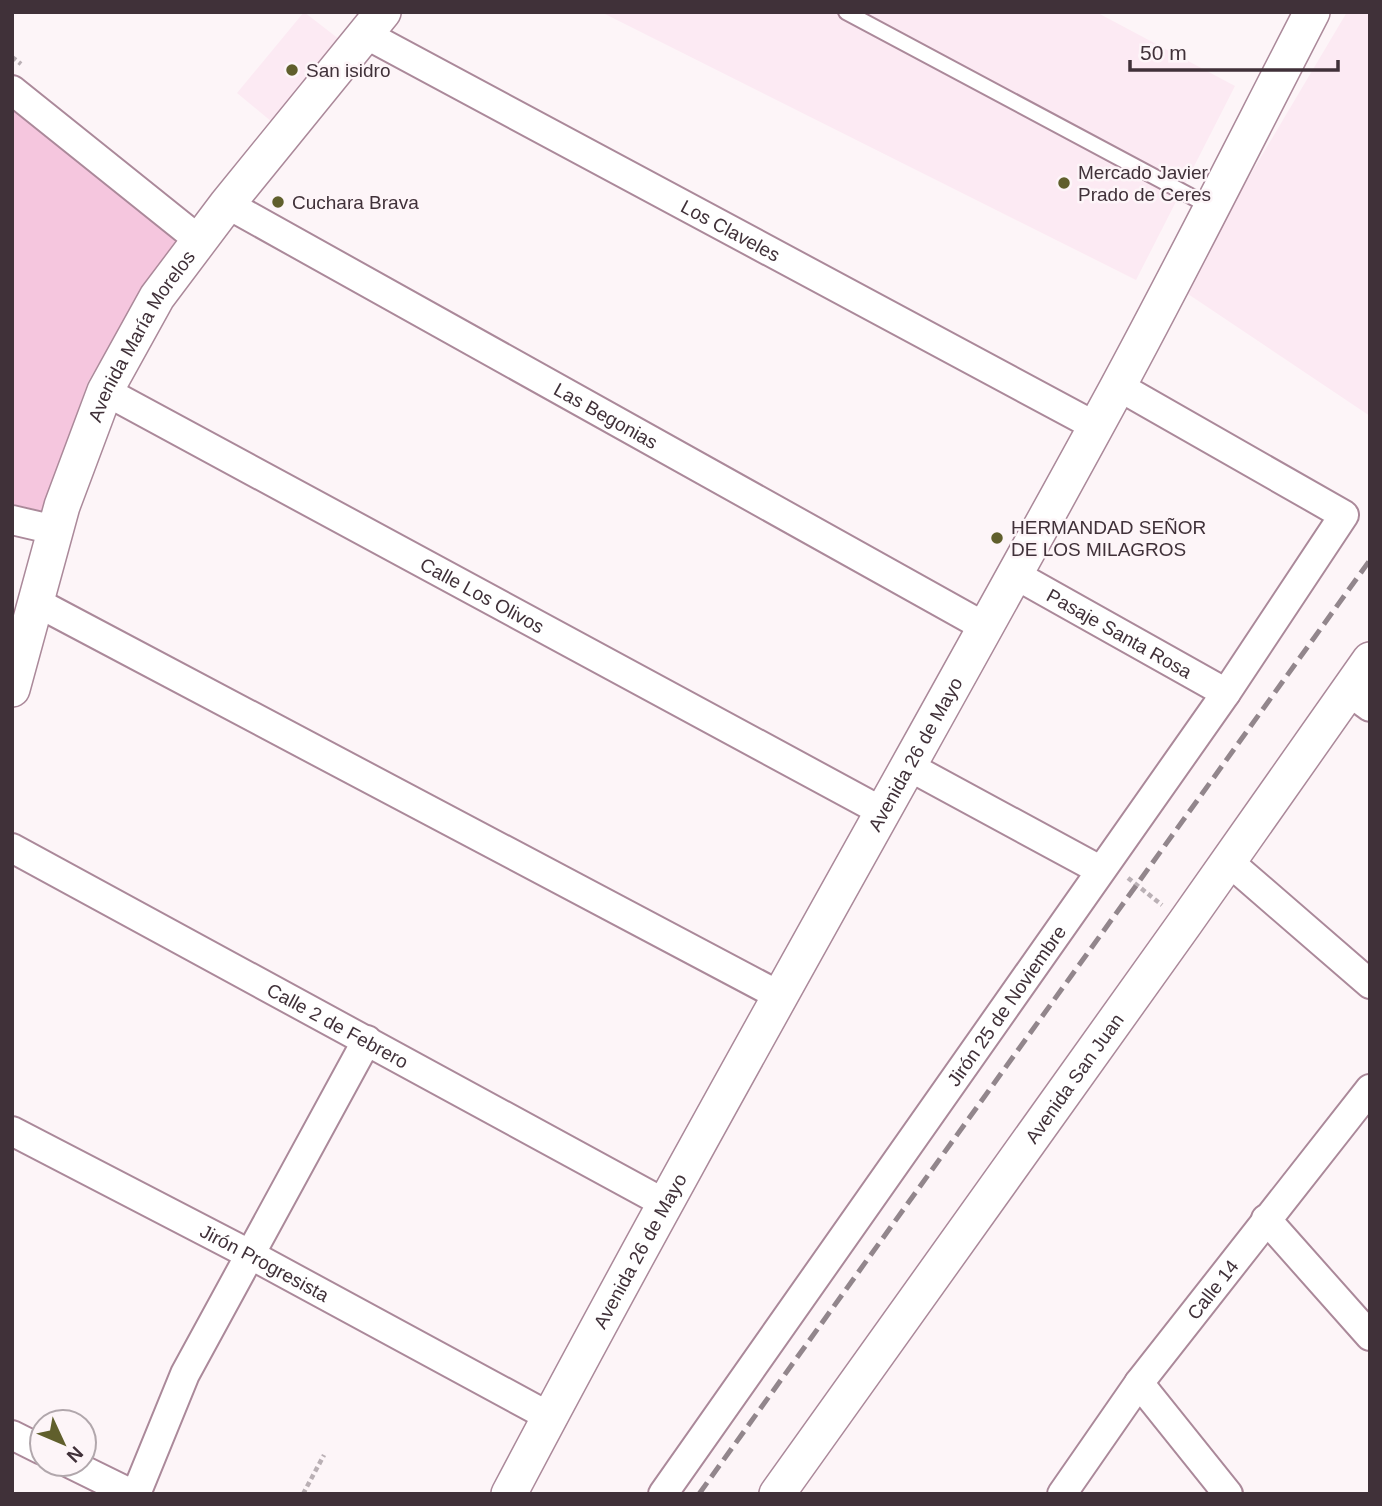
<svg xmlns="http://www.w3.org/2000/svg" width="1382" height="1506" font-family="Arial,sans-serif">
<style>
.built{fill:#fceaf3}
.green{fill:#f5c6de}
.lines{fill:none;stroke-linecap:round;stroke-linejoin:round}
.service-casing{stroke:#ab899a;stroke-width:18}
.minor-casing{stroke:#ab899a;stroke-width:32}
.tertiary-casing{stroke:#ab899a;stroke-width:38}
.path{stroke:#bab0b5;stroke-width:4.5;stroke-dasharray:5 3.5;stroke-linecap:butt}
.service{stroke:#fff;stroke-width:14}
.minor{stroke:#fff;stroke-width:28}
.tertiary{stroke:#fff;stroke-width:35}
.rail{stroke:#92868c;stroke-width:5;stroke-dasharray:14 7;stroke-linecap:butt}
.poi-dot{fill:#605f2c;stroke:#fdf5f8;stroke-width:2.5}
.labels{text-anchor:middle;stroke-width:5;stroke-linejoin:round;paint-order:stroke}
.poi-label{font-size:19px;fill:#403139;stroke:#fdf5f8;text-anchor:start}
.street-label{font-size:19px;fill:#403139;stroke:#fdf5f8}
</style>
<rect width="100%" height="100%" fill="#fdf5f8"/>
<path class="built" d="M 304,12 L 348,46 L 278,127 L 237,93 Z
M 601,12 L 1096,12 L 1235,86 L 1136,280 Z
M 1347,12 L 1370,12 L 1370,416 L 1182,290 Z"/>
<path class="green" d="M 12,108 L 181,241 L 145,285 L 88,382 L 42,511 L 12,504 Z"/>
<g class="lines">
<g class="service-casing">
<path id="service" d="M 846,12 L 1211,207"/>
</g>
<g class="minor-casing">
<g id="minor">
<path id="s1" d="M 365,34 L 1095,426"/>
<path d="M 12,90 L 199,240"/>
<path id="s2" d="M 227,204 L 985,627"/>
<path id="s3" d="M 105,391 L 883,812"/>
<path d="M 12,520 L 55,530"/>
<path id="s4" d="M 1014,574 L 1226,693"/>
<path d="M 36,602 L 780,996"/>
<path d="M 1348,691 L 1370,707"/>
<path d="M 908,766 L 1100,870"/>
<path id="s5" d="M 12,848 L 664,1203"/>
<path d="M 1228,861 L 1370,984"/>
<path id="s6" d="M 12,1131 L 251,1255 L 550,1417"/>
<path d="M 1266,1219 L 1370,1336"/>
<path d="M 1139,1383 L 1228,1494"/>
<path d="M 12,1435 L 42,1450"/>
<path d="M 71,1464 L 132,1494"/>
<path d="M 136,1494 L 185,1374 L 367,1040"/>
<path id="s7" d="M 663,1494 L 1226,693 L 1344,515 L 1118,386"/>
<path id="s8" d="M 1062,1494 L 1139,1383 L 1370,1089"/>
</g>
</g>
<g class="tertiary-casing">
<g id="tertiary">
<path id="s9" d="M 12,689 L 62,506 L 105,391 L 157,297 L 227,204 L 383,12"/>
<path id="s10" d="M 509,1494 C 705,1122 916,758 1117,388 C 1184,264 1247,138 1312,12"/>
<path id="s11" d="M 777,1494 L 1185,923 L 1370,660"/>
</g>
</g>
<path class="path" d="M 12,57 L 21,64
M 1128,878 L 1162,905
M 303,1494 L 324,1455"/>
<use href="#service" class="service"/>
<use href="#minor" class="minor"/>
<use href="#tertiary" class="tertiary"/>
<path class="rail" d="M 699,1494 L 1370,560"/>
</g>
<g class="poi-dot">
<circle cx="292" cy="70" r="7"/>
<circle cx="1064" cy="183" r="7"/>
<circle cx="278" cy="202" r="7"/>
<circle cx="997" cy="538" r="7"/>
</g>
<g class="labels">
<g class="poi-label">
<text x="306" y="77">San isidro</text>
<text x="1078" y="179">Mercado Javier<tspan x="1078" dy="22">Prado de Ceres</tspan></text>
<text x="292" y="209">Cuchara Brava</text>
<text x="1011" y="534">HERMANDAD SEÑOR<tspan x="1011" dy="22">DE LOS MILAGROS</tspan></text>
</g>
<g class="street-label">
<text dy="7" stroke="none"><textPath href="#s1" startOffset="415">Los Claveles</textPath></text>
<text dy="7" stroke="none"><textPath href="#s9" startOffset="378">Avenida María Morelos</textPath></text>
<text dy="7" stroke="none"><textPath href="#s2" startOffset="434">Las Begonias</textPath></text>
<text dy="7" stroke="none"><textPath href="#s3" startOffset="429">Calle Los Olivos</textPath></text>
<text dy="7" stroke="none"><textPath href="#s4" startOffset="121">Pasaje Santa Rosa</textPath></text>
<text dy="7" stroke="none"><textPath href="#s10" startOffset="844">Avenida 26 de Mayo</textPath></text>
<text dy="7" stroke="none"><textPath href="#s7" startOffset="597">Jirón 25 de Noviembre</textPath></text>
<text dy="7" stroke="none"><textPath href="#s5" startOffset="371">Calle 2 de Febrero</textPath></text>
<text dy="7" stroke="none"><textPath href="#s11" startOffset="511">Avenida San Juan</textPath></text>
<text dy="7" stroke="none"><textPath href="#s10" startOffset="276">Avenida 26 de Mayo</textPath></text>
<text dy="7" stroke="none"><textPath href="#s6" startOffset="285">Jirón Progresista</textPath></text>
<text dy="7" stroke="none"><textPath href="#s8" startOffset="254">Calle 14</textPath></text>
</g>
</g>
<rect width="1382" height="1506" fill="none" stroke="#403139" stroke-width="28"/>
<g transform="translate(63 1443) rotate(134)"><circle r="33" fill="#fdf5f8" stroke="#b1a7ac" stroke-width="2"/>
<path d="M0-5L12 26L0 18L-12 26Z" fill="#605f2c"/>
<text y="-10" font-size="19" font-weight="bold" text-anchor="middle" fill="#403139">N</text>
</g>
<path d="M1130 60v10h208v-10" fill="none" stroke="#403139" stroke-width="3.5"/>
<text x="1140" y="60" font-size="21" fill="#403139" stroke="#fdf5f8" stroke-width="5" paint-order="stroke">50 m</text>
</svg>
